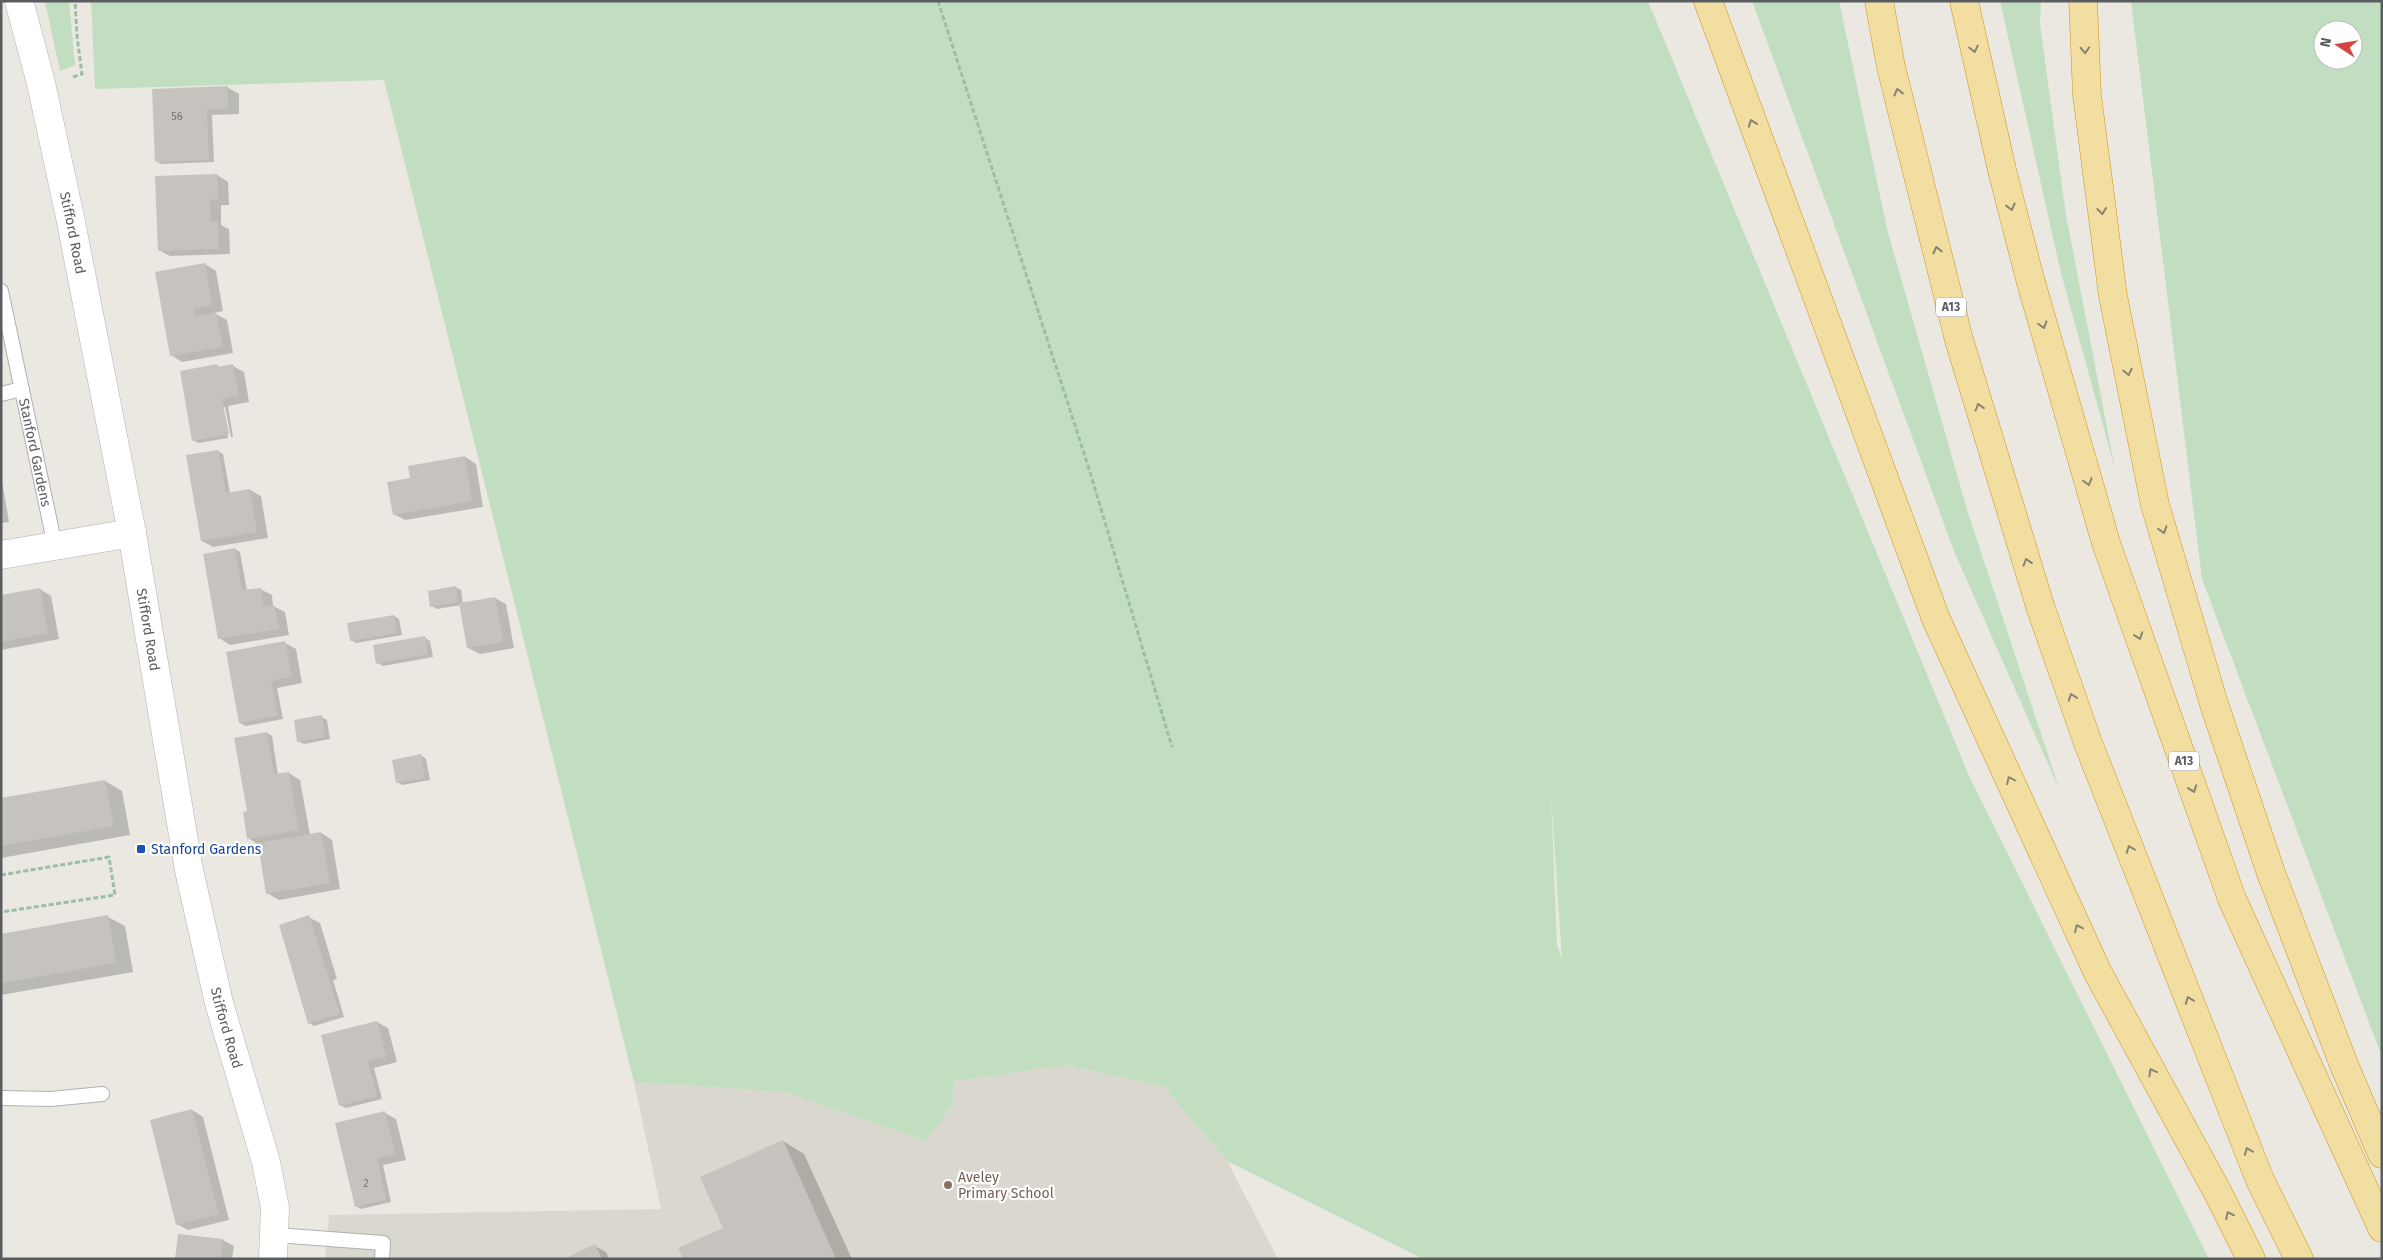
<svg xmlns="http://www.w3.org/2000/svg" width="2383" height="1260" font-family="'Fira Sans',sans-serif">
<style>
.education{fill:#dad7cf}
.green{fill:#c1dfc0;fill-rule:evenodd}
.shadow{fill:#0003}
.building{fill:#c6c3be}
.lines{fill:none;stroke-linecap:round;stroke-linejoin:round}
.service-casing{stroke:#aeb1b5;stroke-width:16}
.minor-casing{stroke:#aeb1b5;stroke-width:29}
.tertiary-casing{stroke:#aeb1b5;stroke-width:29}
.trunk-casing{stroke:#d0921c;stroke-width:29}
.path{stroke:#9abfa4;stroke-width:3;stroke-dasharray:5 2.5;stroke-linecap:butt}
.service{stroke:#fff;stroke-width:14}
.minor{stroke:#fff;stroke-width:28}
.tertiary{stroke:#fff;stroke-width:28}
.trunk{stroke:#f2dea0;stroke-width:28}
.oneway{stroke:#878473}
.transit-dot{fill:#1a4fb4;stroke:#fff;stroke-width:2}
.education-dot{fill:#8d6e63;stroke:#fff;stroke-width:2}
.labels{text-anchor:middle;stroke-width:4.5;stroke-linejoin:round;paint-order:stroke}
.number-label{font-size:11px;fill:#747678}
.shield{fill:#fff;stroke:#8b8e90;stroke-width:1}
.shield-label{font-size:12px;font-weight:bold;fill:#595d60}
.street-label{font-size:14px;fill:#595d60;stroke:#fff}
.transit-label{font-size:14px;fill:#164399;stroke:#fff;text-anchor:start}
.education-label{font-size:14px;fill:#785e54;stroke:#fff;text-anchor:start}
</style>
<rect width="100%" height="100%" fill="#eae8e1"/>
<path class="education" d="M 1067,1065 L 1164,1087 L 1227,1161 L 1278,1259 L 325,1259 L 329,1215 L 661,1209 L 634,1082 L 785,1092 L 926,1141 L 952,1105 L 954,1081 Z"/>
<path class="green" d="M 45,1 L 69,1 L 75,65 L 60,71 Z
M 91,1 L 1648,1 L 1970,778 L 2209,1259 L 1423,1259 L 1227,1161 L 1164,1087 L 1067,1065 L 954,1081 L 952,1105 L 926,1141 L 785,1092 L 634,1082 L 384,80 L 95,89 ZM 1551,796 L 1562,959 L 1557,945 Z
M 1752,1 L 1839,1 L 1887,229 L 1968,513 L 2060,791 L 1954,551 Z
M 2000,1 L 2041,1 L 2040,24 L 2066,215 L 2115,469 L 2061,273 Z
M 2131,1 L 2382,1 L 2382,1057 L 2202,579 ZM 2323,30 L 2353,30 L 2353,60 L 2323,60 Z"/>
<path class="shadow" d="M 227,87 L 239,94 L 239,114 L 212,115 L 214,162 L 161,164 L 156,161 Z
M 217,175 L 228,182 L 229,205 L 221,205 L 221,225 L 229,229 L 230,254 L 170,256 L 159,250 Z
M 205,264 L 216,271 L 223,311 L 214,313 L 227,320 L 233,353 L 182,362 L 171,355 Z
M 217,365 L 221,368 L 233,366 L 244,372 L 249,402 L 228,406 L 233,437 L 231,437 L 225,407 L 223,407 L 228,438 L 198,443 L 193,440 Z
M 218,451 L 223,454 L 230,493 L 250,490 L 261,496 L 268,538 L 213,547 L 202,541 Z
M 465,457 L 476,464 L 483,507 L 405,520 L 394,514 L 412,479 Z
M 1,475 L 9,522 L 1,523 Z
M 235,549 L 240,552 L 247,591 L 260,589 L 272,595 L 273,606 L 285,612 L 289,635 L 230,645 L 219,638 Z
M 455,587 L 461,590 L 463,604 L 495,598 L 506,604 L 514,648 L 480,654 L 468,648 L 461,605 L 437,609 L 432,606 Z
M 40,589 L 51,596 L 59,639 L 1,650 L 1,597 Z
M 394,616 L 399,619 L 402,635 L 356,643 L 351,640 Z
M 425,638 L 430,641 L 433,657 L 383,666 L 378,663 Z
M 285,643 L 296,649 L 302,683 L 277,688 L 283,719 L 246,726 L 240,723 Z
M 321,717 L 327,720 L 330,739 L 304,744 L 298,741 Z
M 267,733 L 272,736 L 278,775 L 289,773 L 300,780 L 310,835 L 321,833 L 332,840 L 340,889 L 279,900 L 267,893 L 259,845 L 248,838 L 249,812 Z
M 421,755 L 426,759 L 430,780 L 402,785 L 397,782 Z
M 105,781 L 122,791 L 130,835 L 1,858 L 1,799 Z
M 108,917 L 125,926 L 133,972 L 1,995 L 1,935 Z
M 308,917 L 320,923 L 337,979 L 333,980 L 344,1017 L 314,1026 L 309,1023 Z
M 377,1022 L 388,1028 L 397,1062 L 374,1068 L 382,1099 L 346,1108 L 340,1105 Z
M 192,1110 L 203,1117 L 229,1220 L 188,1230 L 177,1224 Z
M 385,1113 L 396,1119 L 406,1160 L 383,1165 L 391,1202 L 361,1209 L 356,1206 Z
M 783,1141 L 804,1154 L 852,1259 L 685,1259 L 725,1228 Z
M 223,1240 L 234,1246 L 232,1259 L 176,1259 Z
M 595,1246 L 606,1252 L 609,1259 L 567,1259 Z"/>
<path class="building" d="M 228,86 L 228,109 L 207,109 L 209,160 L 155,162 L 152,89 Z
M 217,174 L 218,199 L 210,200 L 211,222 L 218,221 L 219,249 L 158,251 L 155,176 Z
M 205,263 L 212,305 L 194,308 L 195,316 L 216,313 L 223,347 L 170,356 L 155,272 Z
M 217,364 L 217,367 L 233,364 L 239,396 L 222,399 L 229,434 L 192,441 L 180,371 Z
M 218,450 L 226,493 L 250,489 L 257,532 L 201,541 L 186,455 Z
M 465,456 L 472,501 L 393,515 L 387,482 L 410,478 L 408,466 Z
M 235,548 L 242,590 L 261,588 L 263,607 L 274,605 L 279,629 L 218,639 L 203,554 Z
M 456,586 L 458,602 L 430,607 L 428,591 Z
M 40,588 L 48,633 L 1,642 L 1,595 Z
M 495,597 L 503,642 L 467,648 L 459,603 Z
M 394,615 L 397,633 L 350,641 L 347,623 Z
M 425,636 L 428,654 L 376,664 L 373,645 Z
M 285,641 L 292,677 L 271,681 L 278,716 L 239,723 L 226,652 Z
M 322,715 L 325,737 L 297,742 L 294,720 Z
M 267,732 L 274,774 L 289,772 L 299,830 L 247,839 L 243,812 L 247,811 L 234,738 Z
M 421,754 L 425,778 L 396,783 L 392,760 Z
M 105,780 L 114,826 L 1,846 L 1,798 Z
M 321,832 L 330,883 L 266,894 L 258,843 Z
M 108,915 L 116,963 L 1,983 L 1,934 Z
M 309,915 L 340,1014 L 308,1024 L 279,925 Z
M 377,1021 L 386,1056 L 368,1061 L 377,1096 L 339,1106 L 321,1035 Z
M 192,1109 L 219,1214 L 176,1225 L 150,1120 Z
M 385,1111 L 395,1154 L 377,1158 L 386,1200 L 355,1207 L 335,1123 Z
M 783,1140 L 836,1259 L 683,1259 L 678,1248 L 723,1228 L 700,1177 Z
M 178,1234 L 223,1239 L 221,1259 L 175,1259 Z
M 595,1244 L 602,1259 L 564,1259 Z"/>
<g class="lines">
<g class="service-casing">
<g id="service">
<path id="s1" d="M 1,291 L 55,546"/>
<path d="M 1,394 L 22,389"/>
<path d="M 1,1098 L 51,1099 L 102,1094"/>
<path d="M 276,1235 L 383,1243 L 382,1259"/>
</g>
</g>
<g class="minor-casing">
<path id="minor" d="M 1,555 L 132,533"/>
</g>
<g class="tertiary-casing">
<g id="tertiary">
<path id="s2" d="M 19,1 L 41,83 L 70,217 L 132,533 L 189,870 L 219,1003 L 266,1162 L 275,1208 L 273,1259"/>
</g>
</g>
<g class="trunk-casing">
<path id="trunk" d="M 1708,1 L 1936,619 L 2098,973 L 2217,1191 L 2251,1259
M 1879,1 L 1891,67 L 1959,340 L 2041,609 L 2088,743 L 2260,1180 L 2299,1259
M 1964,1 L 2002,170 L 2030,279 L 2106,543 L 2232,899 L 2382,1228
M 2083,1 L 2087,95 L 2113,296 L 2155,505 L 2214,704 L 2271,873 L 2344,1065 L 2382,1154"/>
</g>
<path class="path" d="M 938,1 L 1090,472 L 1172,747
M 73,77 L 82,74 L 77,36 L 75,1
M 1,875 L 109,857 L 115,895 L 1,912"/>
<use href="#service" class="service"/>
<use href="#minor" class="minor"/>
<use href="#tertiary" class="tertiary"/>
<use href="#trunk" class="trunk"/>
</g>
<defs><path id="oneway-chevron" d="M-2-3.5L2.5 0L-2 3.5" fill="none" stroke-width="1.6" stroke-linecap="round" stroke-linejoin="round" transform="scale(1.25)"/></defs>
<g class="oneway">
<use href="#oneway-chevron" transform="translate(1974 49) rotate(77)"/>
<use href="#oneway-chevron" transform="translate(2085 50) rotate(87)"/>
<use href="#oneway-chevron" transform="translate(1898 92) rotate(-104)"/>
<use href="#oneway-chevron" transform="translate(1752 123) rotate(-110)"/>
<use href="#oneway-chevron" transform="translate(2011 207) rotate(76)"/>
<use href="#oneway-chevron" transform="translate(2102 211) rotate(83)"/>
<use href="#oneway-chevron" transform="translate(1937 250) rotate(-104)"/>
<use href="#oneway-chevron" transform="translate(2043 325) rotate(74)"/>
<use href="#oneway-chevron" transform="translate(2128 372) rotate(78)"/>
<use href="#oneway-chevron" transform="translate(1979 407) rotate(-107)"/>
<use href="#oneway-chevron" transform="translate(2088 482) rotate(74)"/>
<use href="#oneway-chevron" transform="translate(2163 530) rotate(74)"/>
<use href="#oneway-chevron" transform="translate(2027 562) rotate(-107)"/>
<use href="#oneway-chevron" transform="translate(2139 636) rotate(70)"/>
<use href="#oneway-chevron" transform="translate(2072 697) rotate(-109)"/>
<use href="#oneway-chevron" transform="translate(2010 780) rotate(-115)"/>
<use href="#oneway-chevron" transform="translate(2193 789) rotate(70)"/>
<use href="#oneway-chevron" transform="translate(2130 849) rotate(-111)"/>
<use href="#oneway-chevron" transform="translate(2078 928) rotate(-115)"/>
<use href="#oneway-chevron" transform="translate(2189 1000) rotate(-111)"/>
<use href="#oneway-chevron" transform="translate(2152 1072) rotate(-119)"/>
<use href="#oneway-chevron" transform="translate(2248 1151) rotate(-111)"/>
<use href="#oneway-chevron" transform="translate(2229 1215) rotate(-116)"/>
</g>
<rect class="transit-dot" x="136" y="844" width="10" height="10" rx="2.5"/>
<circle class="education-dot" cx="948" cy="1185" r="5"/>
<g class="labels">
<g class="number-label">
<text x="177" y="120">56</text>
<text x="366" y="1187">2</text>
</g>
<g class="shield">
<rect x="1936" y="297.5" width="30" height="19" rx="4"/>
<rect x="2169" y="751.5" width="30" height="19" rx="4"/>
</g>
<g class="shield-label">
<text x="1951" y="311">A13</text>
<text x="2184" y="765">A13</text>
</g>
<g class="street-label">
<text dy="5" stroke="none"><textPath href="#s2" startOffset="238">Stifford Road</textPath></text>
<text dy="5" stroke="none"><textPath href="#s1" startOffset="165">Stanford Gardens</textPath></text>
<text dy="5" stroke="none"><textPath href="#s2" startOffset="642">Stifford Road</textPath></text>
<text dy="5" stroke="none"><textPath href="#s2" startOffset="1048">Stifford Road</textPath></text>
</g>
<g class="transit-label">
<text x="151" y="854">Stanford Gardens</text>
</g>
<g class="education-label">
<text x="958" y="1182">Aveley<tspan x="958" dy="16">Primary School</tspan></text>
</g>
</g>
<rect width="2383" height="1260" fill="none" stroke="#595d60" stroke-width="5"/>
<g transform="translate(2338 45) rotate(282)"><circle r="24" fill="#ffffff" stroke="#bdbebf"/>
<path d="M0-4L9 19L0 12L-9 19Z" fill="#d2463f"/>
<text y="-8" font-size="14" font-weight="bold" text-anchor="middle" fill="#595d60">N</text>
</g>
</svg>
